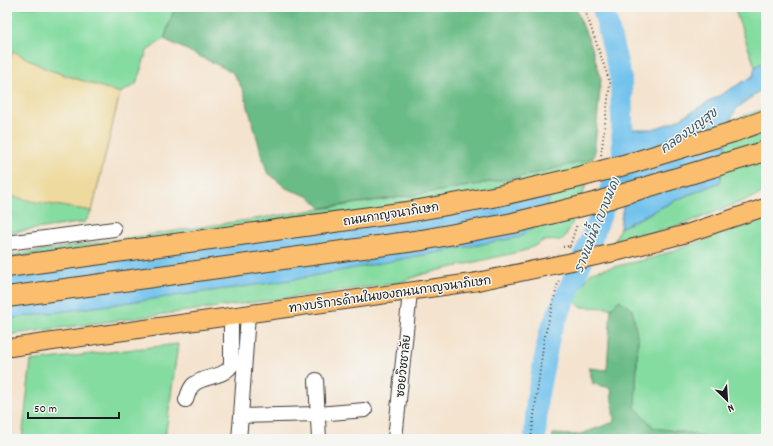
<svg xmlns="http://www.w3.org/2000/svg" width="773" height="446" font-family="Dekko,'Playpen Sans Thai',sans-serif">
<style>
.green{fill:#84dca0;stroke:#507c5e}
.forest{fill:#6bbc86;stroke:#446c51}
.sand{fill:#eeda9e;stroke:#857b5d}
.water{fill:#72c2ed;stroke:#476f84}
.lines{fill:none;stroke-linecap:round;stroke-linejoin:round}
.canal{stroke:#72c2ed;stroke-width:13}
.river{stroke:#72c2ed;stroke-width:22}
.minor-casing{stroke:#3c3a37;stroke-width:16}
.major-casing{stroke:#3c3a37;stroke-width:19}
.path{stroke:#3c3a37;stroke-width:2;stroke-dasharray:1 3;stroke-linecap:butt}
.minor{stroke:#fff;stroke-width:14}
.major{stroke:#fbbe6e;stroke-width:17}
.major-bridge-casing{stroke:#3c3a37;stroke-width:19;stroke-linecap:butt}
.highway-bridge-casing{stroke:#3c3a37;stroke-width:22;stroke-linecap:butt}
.major-bridge{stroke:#fbbe6e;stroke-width:17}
.highway-bridge{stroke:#fbbe6e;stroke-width:20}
.labels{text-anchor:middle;stroke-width:3;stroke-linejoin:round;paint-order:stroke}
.street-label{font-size:12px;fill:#1c1c1c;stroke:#f6f6f2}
.water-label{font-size:13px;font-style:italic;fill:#3a5665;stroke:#f6f6f2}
</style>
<rect width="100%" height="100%" fill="#f6f6f2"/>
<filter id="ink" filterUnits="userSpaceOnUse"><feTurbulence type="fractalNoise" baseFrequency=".025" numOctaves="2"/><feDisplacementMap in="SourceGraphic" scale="8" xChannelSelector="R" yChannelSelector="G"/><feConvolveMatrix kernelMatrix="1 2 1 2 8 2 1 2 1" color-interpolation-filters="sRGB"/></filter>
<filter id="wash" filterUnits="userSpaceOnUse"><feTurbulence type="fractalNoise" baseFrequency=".012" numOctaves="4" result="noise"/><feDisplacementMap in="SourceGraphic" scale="16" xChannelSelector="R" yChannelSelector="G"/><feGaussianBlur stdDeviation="0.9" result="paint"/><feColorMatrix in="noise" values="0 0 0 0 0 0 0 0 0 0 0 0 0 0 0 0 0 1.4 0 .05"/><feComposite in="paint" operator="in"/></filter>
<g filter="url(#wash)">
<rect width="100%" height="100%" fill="#f4e3ce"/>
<path class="green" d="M 7,7 L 175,7 L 164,39 L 147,51 L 136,84 L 120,93 L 46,69 L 13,52 L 7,66 Z
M 734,7 L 766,7 L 766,61 L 755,67 Z
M 766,108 L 766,192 L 690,222 L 612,246 L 620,228 L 676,200 L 720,182 L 730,121 Z
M 594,155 C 586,184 579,215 563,240 L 543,241 L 527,250 L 423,274 L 399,283 L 7,335 L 7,256 L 435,192 L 530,175 L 588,160 Z
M 7,195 L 37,202 L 92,211 L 85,222 L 7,233 Z
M 766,219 L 766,439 L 708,439 L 690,433 L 654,428 L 635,407 L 638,340 L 619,300 L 611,308 L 581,307 L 574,301 L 579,291 L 591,272 L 652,258 Z
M 178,344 L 165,439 L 22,439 L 31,361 Z"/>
<path class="forest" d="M 175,7 L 575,7 L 592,48 L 601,79 L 594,155 L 588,160 L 530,175 L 434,192 L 321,208 L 310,197 L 286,188 L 267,172 L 243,90 L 232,72 L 164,39 Z
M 619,300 L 632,309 L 638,340 L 635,407 L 654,428 L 690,433 L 708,439 L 552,439 L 553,434 L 578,435 L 614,422 L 611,388 L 593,384 L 589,368 L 607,370 L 611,308 Z"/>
<path class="sand" d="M 13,51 L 46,69 L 120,93 L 92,211 L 37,202 L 7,195 L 7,66 Z"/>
<path class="water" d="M 766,61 L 766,86 L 736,109 L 730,121 L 720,182 L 676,200 L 620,228 L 633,129 L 653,129 L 674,122 L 753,76 L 755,67 Z
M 549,192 L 549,200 L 538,224 L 520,237 L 291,280 L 7,319 L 7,259 Z"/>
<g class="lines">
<path class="canal" d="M 611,187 L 640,165"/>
<path class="river" d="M 535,439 L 537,399 L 550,332 L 589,245 L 623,157 L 621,79 L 603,7"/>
</g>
</g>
<g filter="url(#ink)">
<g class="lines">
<g class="minor-casing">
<path id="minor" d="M 7,243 L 114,229
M 248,314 L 241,416 L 318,414 L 365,410
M 316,380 L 319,439
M 186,400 C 188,395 189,389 193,385 C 203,375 222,379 231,366 L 231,317
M 239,439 L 241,416
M 395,439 L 410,292"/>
</g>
<g class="major-casing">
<path id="major" d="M 685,234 L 766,207
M 7,348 L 475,282"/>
</g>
<path class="path" d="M 584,7 L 610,83 L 601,156
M 570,246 L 577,224
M 563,247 L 570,246 L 569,248
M 531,439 L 544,339 L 559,279"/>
<use href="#minor" class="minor"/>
<use href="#major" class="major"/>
<g class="major-bridge-casing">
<path id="major-bridge" d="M 475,282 L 617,252 L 685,234"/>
</g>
<g class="highway-bridge-casing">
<path id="highway-bridge" d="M 7,267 L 407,212 L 498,196 L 575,178 L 635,162 L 733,132 L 766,120
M 7,297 L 422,240 L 513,223 L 594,203 L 766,151"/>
</g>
<use href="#major-bridge" class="major-bridge"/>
<use href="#highway-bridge" class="highway-bridge"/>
</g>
</g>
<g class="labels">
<g class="street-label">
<text transform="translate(391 214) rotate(-9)" y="4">ถนนกาญจนาภิเษก</text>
<text transform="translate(390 294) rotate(-8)" y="4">ทางบริการด้านในของถนนกาญจนาภิเษก</text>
<text transform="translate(403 366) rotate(-84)" y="4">ซอยวิชชาลัย</text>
</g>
<g class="water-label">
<text transform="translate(688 130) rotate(-36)" y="5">คลองบุญสุข</text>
<text transform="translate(596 225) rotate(-68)" y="5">รางแม่น้ำ (บางมด)</text>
</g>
</g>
<rect width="773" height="446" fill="none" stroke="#f6f6f2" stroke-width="24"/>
<g transform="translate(727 400) rotate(155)" stroke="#f6f6f2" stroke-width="3" paint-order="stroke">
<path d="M0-3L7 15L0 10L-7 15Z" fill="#1c1c1c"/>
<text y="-6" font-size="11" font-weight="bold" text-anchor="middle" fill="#1c1c1c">N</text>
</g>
<path d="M28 412v6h91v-6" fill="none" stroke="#1c1c1c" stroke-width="2"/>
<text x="34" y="412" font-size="12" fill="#1c1c1c" stroke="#f6f6f2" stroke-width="3" paint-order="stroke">50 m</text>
</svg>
